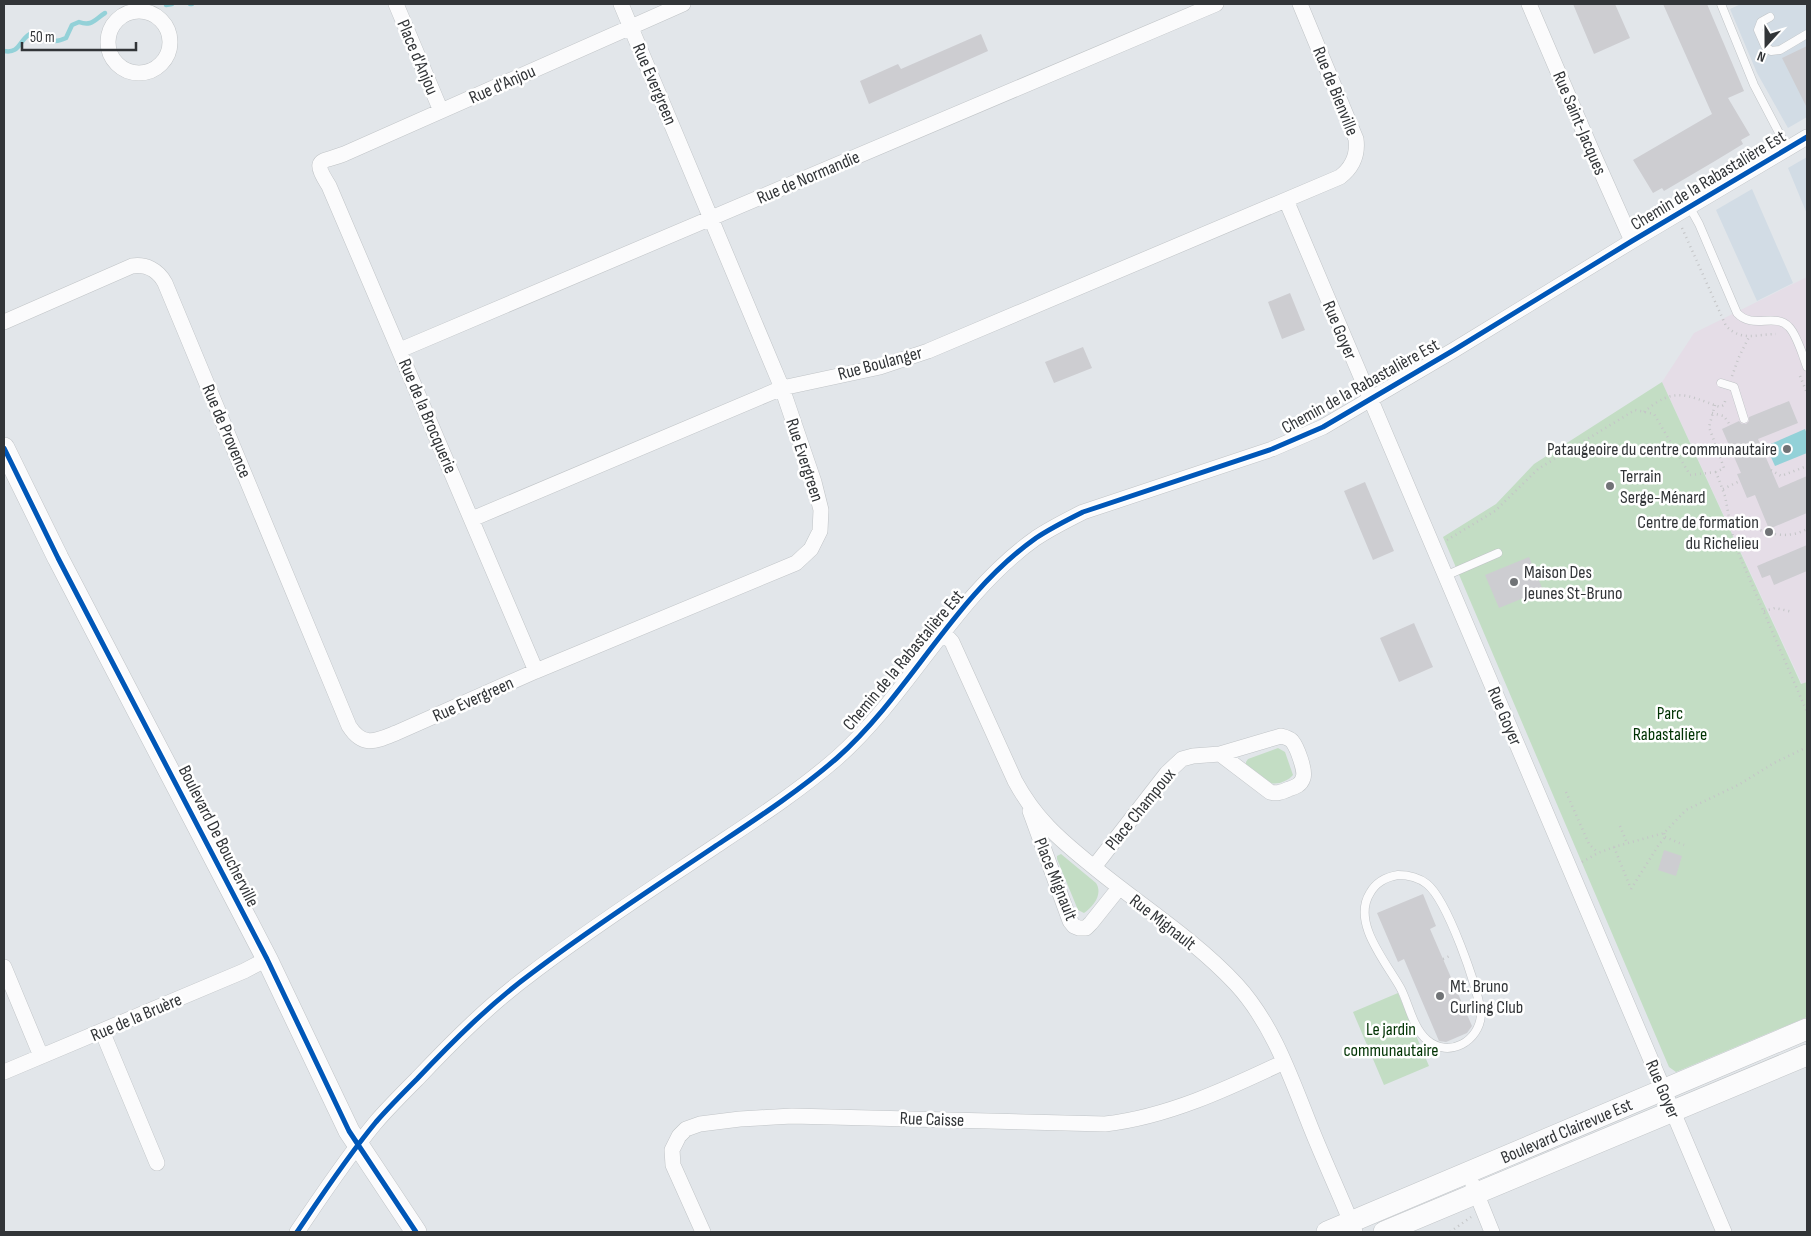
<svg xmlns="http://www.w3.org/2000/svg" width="1811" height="1236" font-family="'Sofia Sans Condensed',sans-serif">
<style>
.built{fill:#d2dce5}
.education{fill:#e5dde7}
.green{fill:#c3ddc4}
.water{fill:#93d1d8}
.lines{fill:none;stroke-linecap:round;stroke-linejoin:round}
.stream{stroke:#93d1d8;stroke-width:4.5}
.building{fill:#cdcdd1}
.lane-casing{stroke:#c0c4c7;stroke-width:9}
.street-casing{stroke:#c0c4c7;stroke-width:16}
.secondary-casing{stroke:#c0c4c7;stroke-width:22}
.path{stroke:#c4c5c7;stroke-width:2.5;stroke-dasharray:1 4;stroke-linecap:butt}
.lane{stroke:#fbfbfc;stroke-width:8}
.street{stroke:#fbfbfc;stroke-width:15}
.secondary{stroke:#fbfbfc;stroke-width:21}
.cycleway-casing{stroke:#fff;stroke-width:8}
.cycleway{stroke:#0057b8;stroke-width:5}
.poi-dot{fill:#707376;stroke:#fff;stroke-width:2}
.labels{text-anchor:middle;stroke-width:5;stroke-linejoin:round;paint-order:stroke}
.street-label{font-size:18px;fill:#323538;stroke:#fff}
.poi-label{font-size:18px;fill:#323538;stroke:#fff;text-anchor:start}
.park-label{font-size:18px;fill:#013303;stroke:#fff}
</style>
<rect width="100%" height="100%" fill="#e2e6ea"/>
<path class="built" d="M 1741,4 L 1807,4 L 1807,117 L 1788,128 L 1757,73 L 1730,9 Z
M 1807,157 L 1807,214 L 1788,168 Z
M 1752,189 L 1793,283 L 1757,301 L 1716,210 Z"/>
<path class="education" d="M 1807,277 L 1807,682 L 1802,684 L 1662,382 L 1694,333 Z"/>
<path class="green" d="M 1662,382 L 1801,684 L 1807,682 L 1807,1017 L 1676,1072 L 1669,1067 L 1443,537 L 1496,504 L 1534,464 Z
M 1278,748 L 1285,752 L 1293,775 C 1288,781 1278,785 1271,783 L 1246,764 L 1246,762 L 1248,759 Z
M 1061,854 L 1096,883 C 1103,894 1094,906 1084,913 L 1078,910 L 1057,859 L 1057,856 Z
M 1398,993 L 1429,1066 L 1384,1085 L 1353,1012 Z"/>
<path class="water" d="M 1805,429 L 1807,434 L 1807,453 L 1775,466 L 1766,446 Z"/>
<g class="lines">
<path class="stream" d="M 190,4 L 192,4
M 166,5 L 172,4
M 4,51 C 20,54 19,40 30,34 C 48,32 47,47 66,38 L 72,25 L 79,22 C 92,27 95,19 105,13"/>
</g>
<path class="building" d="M 1573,4 L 1615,4 L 1630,38 L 1594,54 Z
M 1663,4 L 1707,4 L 1744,91 L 1728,98 L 1750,135 L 1741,140 L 1743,144 L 1715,161 L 1664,191 L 1662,188 L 1653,193 L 1633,160 L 1712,114 Z
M 981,34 L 988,51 L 869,104 L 860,81 L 898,64 L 901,69 Z
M 1807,46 L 1807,108 L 1782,58 Z
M 1290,293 L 1305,330 L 1282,339 L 1268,302 Z
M 1083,347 L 1092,368 L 1054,383 L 1045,362 Z
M 1789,401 L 1798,423 L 1758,439 L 1779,488 L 1807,476 L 1807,513 L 1769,529 L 1755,495 L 1747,498 L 1737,474 L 1741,473 L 1722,429 L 1739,421 L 1742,424 L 1746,424 L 1749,421 L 1749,417 Z
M 1365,482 L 1394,551 L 1373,560 L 1344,491 Z
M 1807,545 L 1807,571 L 1774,585 L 1770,575 L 1762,578 L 1757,566 Z
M 1529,557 L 1543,590 L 1499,608 L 1485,575 Z
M 1414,623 L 1433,667 L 1399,682 L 1380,638 Z
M 1664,850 L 1682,856 L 1676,876 L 1658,870 Z
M 1423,894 L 1436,926 L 1430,929 L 1472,1026 L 1467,1033 L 1446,1042 L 1439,1041 L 1404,959 L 1398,962 L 1377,913 Z"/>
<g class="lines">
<g class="lane-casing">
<path id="lane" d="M 1721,4 L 1754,85 L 1787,148
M 1770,17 L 1761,22 L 1758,30 L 1765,46 L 1771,51 L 1780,50 L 1807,34
M 1689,206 L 1699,224 L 1737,313 C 1753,330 1775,312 1789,327 C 1797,335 1803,356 1807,367
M 1721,383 L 1734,387 L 1744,419
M 1445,576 L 1498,553
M 1398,875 C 1409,875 1418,877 1427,884 C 1447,900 1478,987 1481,1014 C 1480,1041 1449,1059 1427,1040 C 1413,1028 1409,1005 1401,989 C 1387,963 1351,923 1370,893 C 1376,882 1386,877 1398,875 Z"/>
</g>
<g class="street-casing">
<path id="street" d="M 396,4 L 441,111
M 1529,4 L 1591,149 L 1632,241
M108 42a31 31 0 1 1 62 0a31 31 0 1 1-62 0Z
M 1286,200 L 1724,1232
M 4,322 L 132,266 C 146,264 158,270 165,283 L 349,726 C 363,748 376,741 396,733 L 536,671 L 796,563 L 811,549 L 820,531 L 821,510 L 814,482 L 782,388 L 621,4
M 400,350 L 1216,4
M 472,519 L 782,388 L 880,367 L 928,351 L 1340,177 C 1353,167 1358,154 1356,139 L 1300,4
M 943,632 L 952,642 L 1015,781 C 1035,818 1058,838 1090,864 C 1138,904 1193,938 1236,984 C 1273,1024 1291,1078 1311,1128 C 1325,1163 1341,1197 1355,1232
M 536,671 L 329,186 C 311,157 321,163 344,154 L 683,4
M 1030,811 L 1070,921 L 1074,926 L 1079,928 L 1086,928 L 1091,923 L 1119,888
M 1094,867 L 1167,773 L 1182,759 L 1193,756 L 1220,754 L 1281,736 C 1285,737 1289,738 1292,741 C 1297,747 1306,771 1303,778 C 1301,785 1295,787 1289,789 C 1282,792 1277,794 1270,792 L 1220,754
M 4,967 L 41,1056
M 102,1031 L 157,1163
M 4,1072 L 244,971 L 267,959
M 1473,1185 L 1492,1232
M 297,1232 C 322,1195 347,1157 376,1122 C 389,1107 403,1093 417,1079 C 453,1041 490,1004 532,973 C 591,928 653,888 714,847 C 756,819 799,791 837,758 C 911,692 954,596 1036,538 C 1051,528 1067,520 1083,512 L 1272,449 L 1323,427 L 1454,350 L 1632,241 L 1807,137
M 703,1232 L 673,1165 L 672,1150 L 679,1136 L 686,1129 L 700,1124 L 740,1119 L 792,1116 L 1105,1124 C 1167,1117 1227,1089 1284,1062"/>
</g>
<g class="secondary-casing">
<g id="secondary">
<path d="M 4,448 L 58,558 L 267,959 L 349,1131 L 416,1232"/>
<path id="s1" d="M 1327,1232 L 1807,1029"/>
<path d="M 1384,1232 L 1807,1055"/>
</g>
</g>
<path class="path" d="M 1682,228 L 1726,326 C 1742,342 1757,334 1776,334
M 1732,376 L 1739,357 L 1749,337
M 1800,376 L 1807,393
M 1715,405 L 1709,427 L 1724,468 L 1716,472 L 1725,496 L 1734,543 L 1807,712
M 1644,412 C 1674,386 1686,395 1720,407 L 1724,405 L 1726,398
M 1712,413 L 1724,416 L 1730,425
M 1771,470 L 1781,476 L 1807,466
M 1723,489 L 1740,481
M 1731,526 C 1758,523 1777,545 1807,529
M 1447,540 L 1495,511 L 1538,469 L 1635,410 L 1654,414 L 1690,475 L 1716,472
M 1764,611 L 1775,608 L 1793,612
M 1566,792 L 1589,844 L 1598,853
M 1620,826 L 1627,843
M 1665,837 L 1684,845
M 1614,847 L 1631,889
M 1582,862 L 1598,853 L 1614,847 L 1664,833 L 1686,810 L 1740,784 L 1774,763 L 1807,747
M 1631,889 L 1658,846 L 1665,837 L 1664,833
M 1443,959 L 1452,955
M 1450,1232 L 1471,1217"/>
<use href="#lane" class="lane"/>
<use href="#street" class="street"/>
<use href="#secondary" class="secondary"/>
<g class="cycleway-casing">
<path id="cycleway" d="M 4,448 L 58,558 L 267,959 L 349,1131 L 416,1232
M 297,1232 C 322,1195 347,1157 376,1122 C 389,1107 403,1093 417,1079 C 453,1041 490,1004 532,973 C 591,928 653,888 714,847 C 756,819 799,791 837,758 C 911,692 954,596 1036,538 C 1051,528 1067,520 1083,512 L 1272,449 L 1323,427 L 1454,350 L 1632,241 L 1807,137"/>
</g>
<use href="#cycleway" class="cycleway"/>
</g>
<g class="poi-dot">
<circle cx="1787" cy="449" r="5"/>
<circle cx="1610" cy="486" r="5"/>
<circle cx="1769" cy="532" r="5"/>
<circle cx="1514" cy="582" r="5"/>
<circle cx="1440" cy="996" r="5"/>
</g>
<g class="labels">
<g class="street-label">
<text transform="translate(418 57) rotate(67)" y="6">Place d'Anjou</text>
<text transform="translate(502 84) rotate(-24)" y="6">Rue d'Anjou</text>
<text transform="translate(655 84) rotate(67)" y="6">Rue Evergreen</text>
<text transform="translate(1336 91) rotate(68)" y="6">Rue de Bienville</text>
<text transform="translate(1580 123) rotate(67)" y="6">Rue Saint-Jacques</text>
<text transform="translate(808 177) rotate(-23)" y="6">Rue de Normandie</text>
<text transform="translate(1708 180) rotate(-31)" y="6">Chemin de la Rabastalière Est</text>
<text transform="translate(1340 330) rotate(67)" y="6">Rue Goyer</text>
<text transform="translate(880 363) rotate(-15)" y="6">Rue Boulanger</text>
<text transform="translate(1360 386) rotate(-29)" y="6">Chemin de la Rabastalière Est</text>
<text transform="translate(428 416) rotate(67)" y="6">Rue de la Brocquerie</text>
<text transform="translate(227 431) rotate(67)" y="6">Rue de Provence</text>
<text transform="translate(805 460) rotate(72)" y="6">Rue Evergreen</text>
<text transform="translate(903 660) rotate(-50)" y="6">Chemin de la Rabastalière Est</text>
<text transform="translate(473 699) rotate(-24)" y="6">Rue Evergreen</text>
<text transform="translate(1505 716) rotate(67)" y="6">Rue Goyer</text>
<text transform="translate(1140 809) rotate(-51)" y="6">Place Champoux</text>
<text transform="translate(219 836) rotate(63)" y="6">Boulevard De Boucherville</text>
<text transform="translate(1056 879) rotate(68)" y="6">Place Mignault</text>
<text transform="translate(1163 922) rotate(38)" y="6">Rue Mignault</text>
<text transform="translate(136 1017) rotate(-23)" y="6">Rue de la Bruère</text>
<text transform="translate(1663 1089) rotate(67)" y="6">Rue Goyer</text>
<text transform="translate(932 1119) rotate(2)" y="6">Rue Caisse</text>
<text dy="6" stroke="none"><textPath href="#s1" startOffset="260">Boulevard Clairevue Est</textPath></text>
</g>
<g class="poi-label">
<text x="1777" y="455" text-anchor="end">Pataugeoire du centre communautaire</text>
<text x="1620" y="482">Terrain<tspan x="1620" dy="21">Serge-Ménard</tspan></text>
<text x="1759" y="528" text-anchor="end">Centre de formation<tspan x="1759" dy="21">du Richelieu</tspan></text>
<text x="1524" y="578">Maison Des<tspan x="1524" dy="21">Jeunes St-Bruno</tspan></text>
<text x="1450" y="992">Mt. Bruno<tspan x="1450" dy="21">Curling Club</tspan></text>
</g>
<g class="park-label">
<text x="1670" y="719">Parc<tspan x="1670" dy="21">Rabastalière</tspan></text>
<text x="1391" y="1035">Le jardin<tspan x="1391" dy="21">communautaire</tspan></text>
</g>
</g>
<rect width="1811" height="1236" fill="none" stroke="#323538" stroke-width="10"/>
<g transform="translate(1766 45) rotate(201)" stroke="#ffffff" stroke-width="4" paint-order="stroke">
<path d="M0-4L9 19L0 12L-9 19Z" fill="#323538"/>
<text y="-8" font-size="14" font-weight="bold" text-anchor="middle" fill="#323538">N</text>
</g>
<path d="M22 42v8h114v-8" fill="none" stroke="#323538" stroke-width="2.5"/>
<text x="30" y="42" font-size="15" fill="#323538" stroke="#ffffff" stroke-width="4" paint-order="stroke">50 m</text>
</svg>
